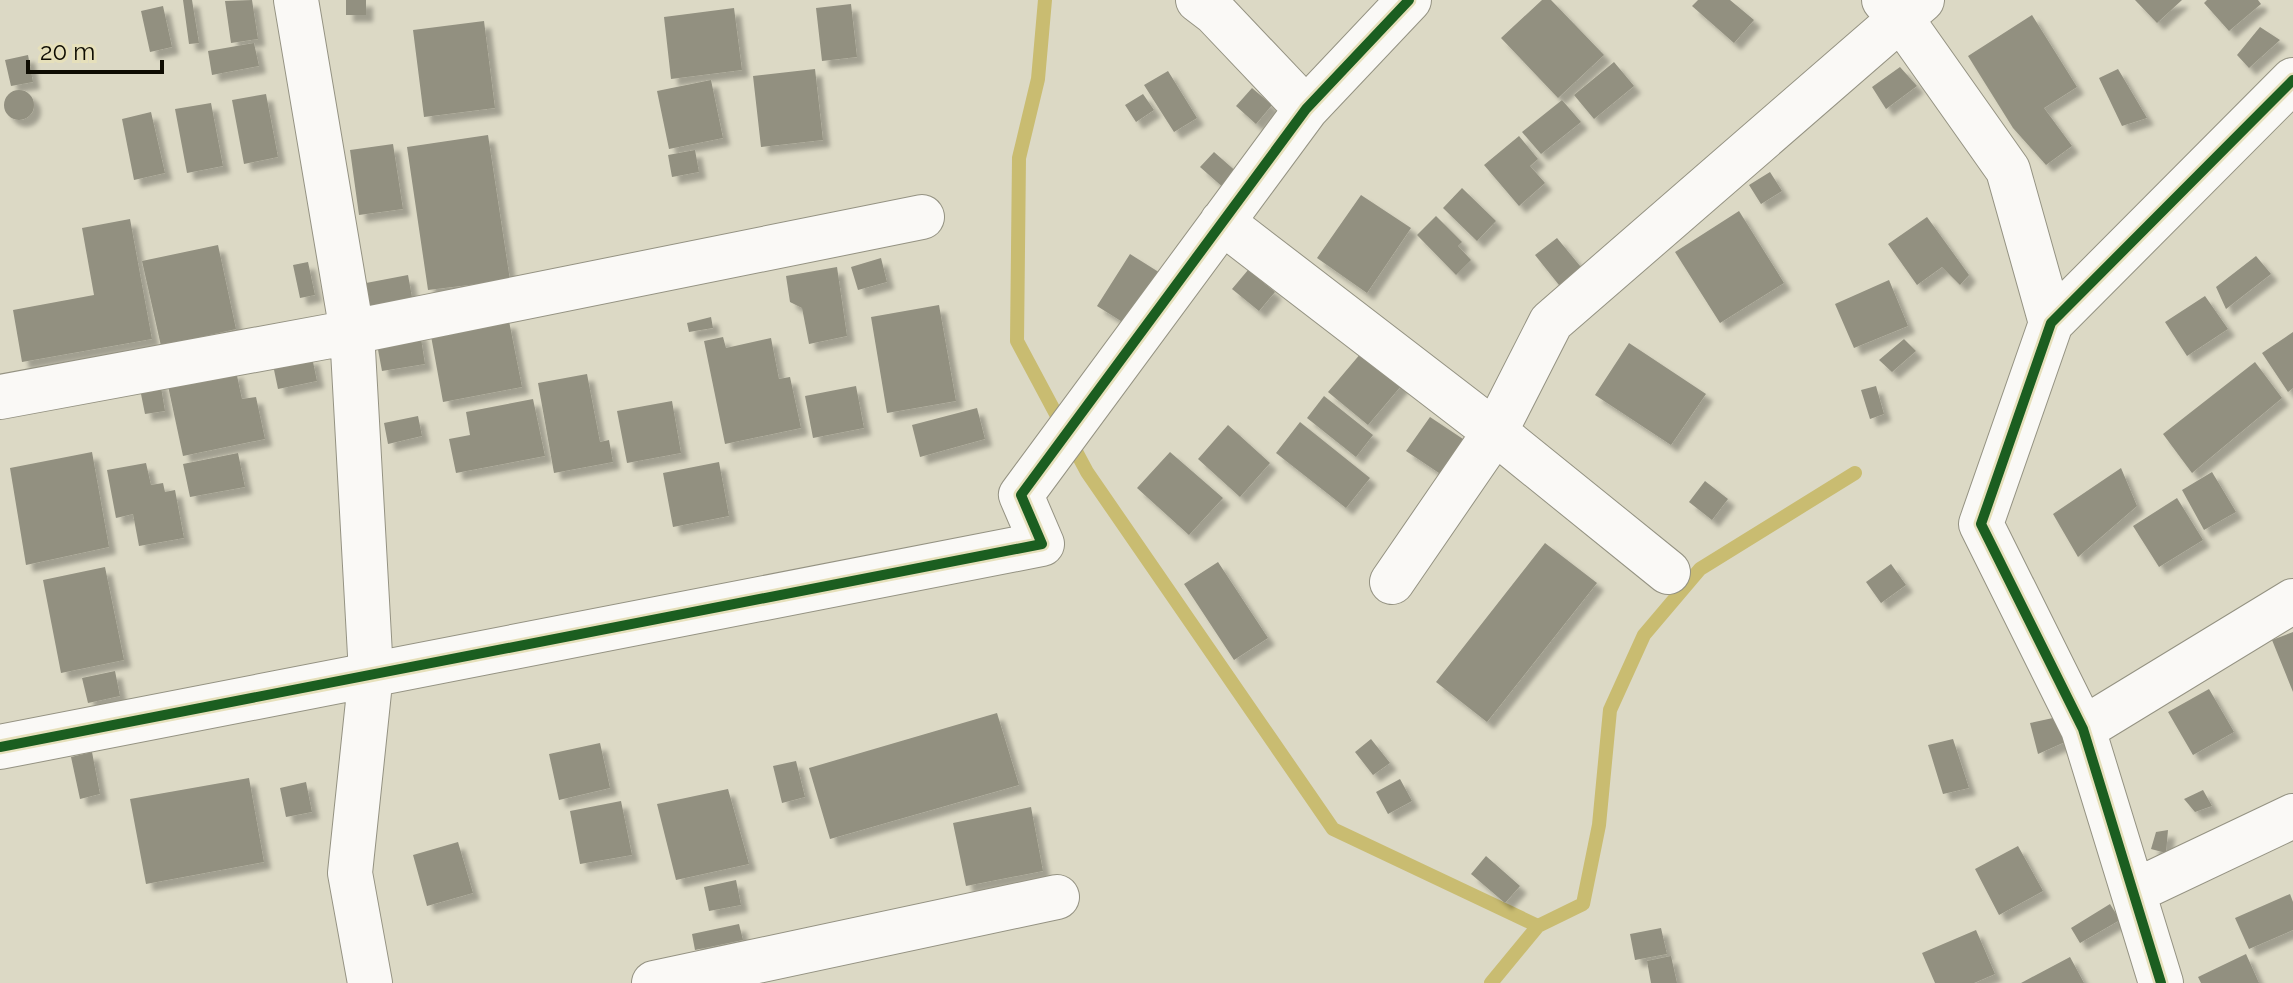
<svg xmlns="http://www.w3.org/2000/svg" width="2293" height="983" font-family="Raleway,sans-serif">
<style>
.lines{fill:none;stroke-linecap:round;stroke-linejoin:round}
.stream{stroke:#c9bc71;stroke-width:14}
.building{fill:#929080;filter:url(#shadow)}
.minor-casing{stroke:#949282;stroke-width:46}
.minor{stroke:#faf9f6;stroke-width:44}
.cycleway-casing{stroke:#e6e0bb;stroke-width:15}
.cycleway{stroke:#1b5e20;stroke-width:10}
</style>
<defs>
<filter id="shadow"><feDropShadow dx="7" dy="7" stdDeviation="2" flood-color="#0004"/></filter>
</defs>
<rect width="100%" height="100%" fill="#dcd9c5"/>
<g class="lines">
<path class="stream" d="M 1045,0 L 1038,79 L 1019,158 L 1017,341 L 1087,472 L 1333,829 L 1538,926
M 1491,983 L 1538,926 L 1583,904 L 1599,825 L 1610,710 L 1644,635 L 1700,569 L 1855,473"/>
</g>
<path class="building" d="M 183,0 L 192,0 L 199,43 L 189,44 Z
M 252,0 L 258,39 L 231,43 L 225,1 Z
M 346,0 L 366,0 L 366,15 L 346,15 Z
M 1542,0 L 1551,0 L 1604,55 L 1558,98 L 1501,38 Z
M 1698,0 L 1730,0 L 1754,20 L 1734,43 L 1692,6 Z
M 2135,0 L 2182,0 L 2157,23 Z
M 2207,0 L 2258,0 L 2261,4 L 2229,31 L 2204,3 Z
M 851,4 L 857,57 L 822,61 L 816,8 Z
M 163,6 L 172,47 L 150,52 L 141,11 Z
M 734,8 L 742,70 L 671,79 L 664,17 Z
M 2032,15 L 2077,87 L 2044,108 L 2072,146 L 2046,165 L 2013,128 L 1968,56 Z
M 484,21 L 495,108 L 424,117 L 413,30 Z
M 2260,27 L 2280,40 L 2249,68 L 2237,55 Z
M 254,43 L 259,66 L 212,75 L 208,51 Z
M 28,55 L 33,82 L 11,86 L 5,60 Z
M 1614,62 L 1634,86 L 1594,119 L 1574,95 Z
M 1900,67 L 1917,86 L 1886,109 L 1872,87 Z
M 815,69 L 823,140 L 761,147 L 753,76 Z
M 2118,69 L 2147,118 L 2122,126 L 2099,78 Z
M 1168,71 L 1197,118 L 1174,132 L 1144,85 Z
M 711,80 L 723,138 L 669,149 L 657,91 Z
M 1252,88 L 1272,105 L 1256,124 L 1236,106 Z
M4 105a15 15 0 1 1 30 0a15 15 0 1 1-30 0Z
M 266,94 L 278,157 L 244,164 L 232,100 Z
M 1143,94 L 1154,110 L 1136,122 L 1125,105 Z
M 1562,100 L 1581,122 L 1541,154 L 1522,132 Z
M 211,103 L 223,166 L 187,173 L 175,109 Z
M 151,112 L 165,173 L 134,180 L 122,119 Z
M 488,135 L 510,280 L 428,290 L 407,147 Z
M 1519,136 L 1538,159 L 1530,166 L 1545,183 L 1519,206 L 1484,165 Z
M 393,144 L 403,209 L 359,215 L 350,150 Z
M 695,150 L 699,172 L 672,177 L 668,155 Z
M 1214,152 L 1239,174 L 1225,189 L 1200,167 Z
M 1770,172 L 1782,191 L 1761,204 L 1749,185 Z
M 1462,188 L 1496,221 L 1477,241 L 1443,208 Z
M 1361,195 L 1411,228 L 1367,293 L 1317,258 Z
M 1739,211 L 1784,283 L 1720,323 L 1675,252 Z
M 1436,216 L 1462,242 L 1458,246 L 1471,260 L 1456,275 L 1417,235 Z
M 1927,217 L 1969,275 L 1960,285 L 1942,267 L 1917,285 L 1888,244 Z
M 130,219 L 152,339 L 22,362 L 13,310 L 94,295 L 82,228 Z
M 1557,238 L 1585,272 L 1563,290 L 1535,255 Z
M 218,245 L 236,329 L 161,346 L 142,261 Z
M 1130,254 L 1165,276 L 1132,328 L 1097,306 Z
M 2256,256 L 2271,274 L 2226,309 L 2216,287 Z
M 881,258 L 887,282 L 858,290 L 851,267 Z
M 308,262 L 315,295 L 300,298 L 293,265 Z
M 837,267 L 847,336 L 809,344 L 802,308 L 790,302 L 786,276 Z
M 1248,270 L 1275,292 L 1259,311 L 1232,289 Z
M 408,275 L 412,297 L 370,306 L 366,283 Z
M 1889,280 L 1908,326 L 1854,348 L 1835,304 Z
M 2205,296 L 2228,329 L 2187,356 L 2165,322 Z
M 939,305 L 956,401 L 887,413 L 871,317 Z
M 711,317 L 713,328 L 689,332 L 687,323 Z
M 509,321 L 522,387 L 443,402 L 431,336 Z
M 420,332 L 425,364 L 382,371 L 376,339 Z
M 2293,332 L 2293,388 L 2288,392 L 2262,353 Z
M 723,337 L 726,348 L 771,338 L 779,379 L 790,377 L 801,428 L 725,444 L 704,341 Z
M 1904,339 L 1916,351 L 1892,372 L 1879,360 Z
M 1629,343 L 1706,394 L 1671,445 L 1595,395 Z
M 1367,346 L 1407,379 L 1368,425 L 1328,392 Z
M 312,357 L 317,381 L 278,389 L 273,365 Z
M 2255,362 L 2282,398 L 2192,473 L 2163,434 Z
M 236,371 L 242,399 L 256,397 L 265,439 L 183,456 L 168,386 Z
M 587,374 L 600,442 L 609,440 L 613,462 L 554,473 L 538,383 Z
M 160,381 L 165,411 L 145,414 L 139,384 Z
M 856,386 L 864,428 L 813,438 L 805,396 Z
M 1876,386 L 1884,414 L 1870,419 L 1861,390 Z
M 1324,396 L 1373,435 L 1356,457 L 1307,418 Z
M 533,399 L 545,456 L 456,473 L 449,439 L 470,435 L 466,412 Z
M 672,401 L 681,453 L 627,463 L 617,411 Z
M 977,408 L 985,439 L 920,457 L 912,425 Z
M 418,416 L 422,436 L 388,444 L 384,423 Z
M 1430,417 L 1469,443 L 1445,477 L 1406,451 Z
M 1300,422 L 1370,478 L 1346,508 L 1276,453 Z
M 1228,425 L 1270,463 L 1240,497 L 1198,459 Z
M 92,452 L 109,547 L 26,565 L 10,468 Z
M 1170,452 L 1223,498 L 1189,535 L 1137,488 Z
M 238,453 L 245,487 L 190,497 L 183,464 Z
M 719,462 L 729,516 L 673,527 L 663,473 Z
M 146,463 L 151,485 L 163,483 L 165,492 L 175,490 L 184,538 L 139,546 L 133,514 L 116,518 L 107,470 Z
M 2121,468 L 2137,506 L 2078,557 L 2053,514 Z
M 2212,472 L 2236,512 L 2204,530 L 2182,490 Z
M 1705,481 L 1728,499 L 1712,520 L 1689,502 Z
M 2177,498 L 2203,540 L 2159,567 L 2133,526 Z
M 1545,543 L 1597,583 L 1487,722 L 1436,682 Z
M 1218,562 L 1268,638 L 1234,660 L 1184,584 Z
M 1891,564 L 1906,585 L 1881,603 L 1866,582 Z
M 105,567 L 124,660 L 61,673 L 43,580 Z
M 2293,632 L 2293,692 L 2272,640 Z
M 115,671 L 120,696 L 88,703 L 82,678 Z
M 2209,689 L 2234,732 L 2193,755 L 2168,712 Z
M 997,713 L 1019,785 L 830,839 L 809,768 Z
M 2062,716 L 2065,742 L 2038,754 L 2030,723 Z
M 1371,739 L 1390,763 L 1373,775 L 1355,752 Z
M 1953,739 L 1969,788 L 1943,794 L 1928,745 Z
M 600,743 L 610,788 L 559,800 L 549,754 Z
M 92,752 L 100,794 L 80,799 L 71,757 Z
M 796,761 L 805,797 L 782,803 L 773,766 Z
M 249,778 L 264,862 L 146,884 L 130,799 Z
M 1400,779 L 1412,801 L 1388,814 L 1376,792 Z
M 306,782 L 312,812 L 286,817 L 280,788 Z
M 728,789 L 749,864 L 676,880 L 657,804 Z
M 2203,790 L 2212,806 L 2195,812 L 2184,799 Z
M 621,801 L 632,855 L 580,864 L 570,811 Z
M 1031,807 L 1043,871 L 966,886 L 953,823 Z
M 2168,830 L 2166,853 L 2151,849 L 2156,832 Z
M 458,842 L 473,893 L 427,906 L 413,855 Z
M 2018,846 L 2043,891 L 1999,915 L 1975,869 Z
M 1486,856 L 1520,886 L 1505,903 L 1471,874 Z
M 736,880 L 741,905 L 709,911 L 704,887 Z
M 2290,894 L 2293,902 L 2293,930 L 2249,949 L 2235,918 Z
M 2110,904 L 2120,920 L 2080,943 L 2071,928 Z
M 739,924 L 743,940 L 695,950 L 692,934 Z
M 1661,928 L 1667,954 L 1635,960 L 1630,934 Z
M 1976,930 L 1995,974 L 1974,983 L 1935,983 L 1922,953 Z
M 2246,954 L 2259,983 L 2201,983 L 2198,977 Z
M 1671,956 L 1677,983 L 1651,983 L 1647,961 Z
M 2070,957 L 2084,983 L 2021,983 Z"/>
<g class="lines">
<g class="minor-casing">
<path id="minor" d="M 296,0 L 352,332 L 371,673 L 350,873 L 370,983
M 1198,0 L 1215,13 L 1306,109
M 1884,0 L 1902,20 L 2008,170 L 2051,323
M 1222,222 L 1495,432 L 1668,572
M 0,397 L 352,332 L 922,217
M 1392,582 L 1495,432 L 1551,322 L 1922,0
M 2083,729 L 2293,601
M 0,747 L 1042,544 L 1021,495 L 1306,109 L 1409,0
M 2135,891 L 2293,816
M 654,983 L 1057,897
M 2161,983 L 2083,729 L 1981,524 L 2051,323 L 2293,80"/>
</g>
<use href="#minor" class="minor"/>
<g class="cycleway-casing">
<path id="cycleway" d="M 0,747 L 1042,544 L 1021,495 L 1306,109 L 1409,0
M 2161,983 L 2083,729 L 1981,524 L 2051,323 L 2293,80"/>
</g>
<use href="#cycleway" class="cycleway"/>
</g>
<path d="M28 60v12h134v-12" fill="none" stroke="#0e0c02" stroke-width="4"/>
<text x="40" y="60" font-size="24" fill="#0e0c02" stroke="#e6e0bb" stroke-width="6" paint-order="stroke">20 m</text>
</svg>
